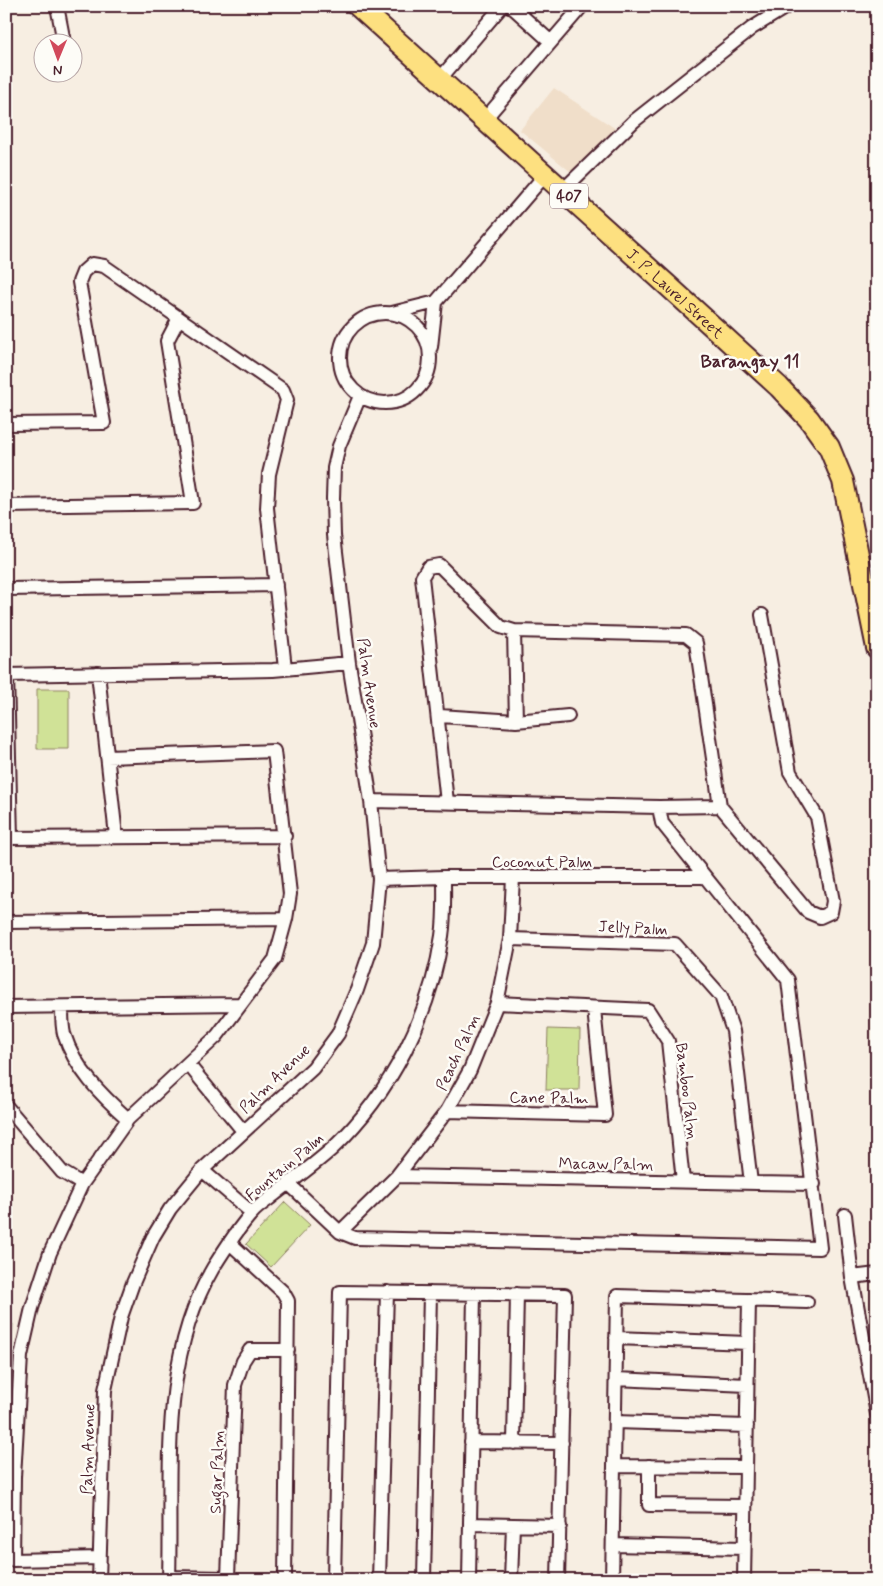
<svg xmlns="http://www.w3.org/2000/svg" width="883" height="1586" font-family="Mynerve,sans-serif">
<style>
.built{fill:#f0dec9}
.green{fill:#d0e297;stroke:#8d8061}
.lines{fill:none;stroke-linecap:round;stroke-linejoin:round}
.minor-casing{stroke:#4a1f2b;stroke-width:16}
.primary-casing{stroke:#4a1f2b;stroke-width:24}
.minor{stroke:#fdfcf7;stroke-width:12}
.primary{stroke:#fde080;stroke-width:20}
.labels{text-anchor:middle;stroke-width:5;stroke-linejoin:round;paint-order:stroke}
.shield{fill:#fdfcf7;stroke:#806168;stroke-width:1}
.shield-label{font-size:15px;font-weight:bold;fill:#4a1f2b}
.street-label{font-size:16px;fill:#4a1f2b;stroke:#fdfcf7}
.neighbourhood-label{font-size:18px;font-weight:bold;fill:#4a1f2b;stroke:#fdfcf7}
</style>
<rect width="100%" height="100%" fill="#f7eee2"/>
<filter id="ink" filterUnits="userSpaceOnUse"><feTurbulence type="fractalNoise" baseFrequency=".02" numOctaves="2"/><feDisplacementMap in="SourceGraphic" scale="10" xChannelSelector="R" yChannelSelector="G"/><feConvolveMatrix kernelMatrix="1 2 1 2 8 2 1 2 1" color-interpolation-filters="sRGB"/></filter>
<g filter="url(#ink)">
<path class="built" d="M 554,88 L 622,133 L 583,182 L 520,130 Z"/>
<path class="green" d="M 37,689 L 69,689 L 69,749 L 37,749 Z
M 548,1029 L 580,1030 L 579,1090 L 546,1090 Z
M 285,1202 L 310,1225 L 271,1267 L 246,1244 Z
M 6,1324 L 13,1324 L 10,1386 L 6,1386 Z"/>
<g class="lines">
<g class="minor-casing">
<path id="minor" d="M 57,6 L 64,42
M 511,6 L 551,42
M 439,80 L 502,6
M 484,120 L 582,6
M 563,190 L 634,121 L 752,28 L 788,6
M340 358a45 45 0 1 1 90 0a45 45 0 1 1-90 0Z
M 392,313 L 436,302
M 431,347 L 436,302 L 545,175
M 6,424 L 104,423 L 79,282 L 83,272 L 92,264 L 104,266 L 283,390 L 287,400 L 269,474 L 267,508 L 285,668
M 6,506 L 193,503 L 167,341 L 179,318
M 6,589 L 276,585
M 514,631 L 516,721
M 98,673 L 116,836
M 440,716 L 516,721 L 568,716
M 371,801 L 659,807 L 720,806
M 447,802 L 422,577 L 428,567 L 439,565 L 501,627 L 514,631 L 686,635 L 696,643 L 720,806 L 808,912 L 820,917 L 831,912 L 833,901 L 817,817 L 790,772 L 762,615
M 6,838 L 285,836
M 11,838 L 7,675 L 273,670 L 349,663
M 379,879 L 444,877 L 705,877
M 6,922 L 286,919
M 510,939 L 675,944 L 721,996 L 733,1031 L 751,1183
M 497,1003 L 648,1010 L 668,1041 L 683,1181
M 6,1007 L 241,1004
M 62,1007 C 62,1015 62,1026 64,1034 C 75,1069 101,1095 128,1119
M 188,1064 L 243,1131
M 6,1106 L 62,1172 L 82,1184
M 447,1111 L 605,1115 L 594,1009
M 202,1170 L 252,1213
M 397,1176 L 814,1184
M 289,1184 L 340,1232 L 355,1238 L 820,1248 L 788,980 L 662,823 L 659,807
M 845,1215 L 852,1277 L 877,1414
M 340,1232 L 397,1176 L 447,1111 L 470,1070 L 497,1003 L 510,939 L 513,877
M 231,1244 L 283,1292 L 288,1301 L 285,1580
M 852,1277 L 877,1274
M 616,1338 L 748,1343
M 616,1379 L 747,1385
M 615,1422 L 747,1426
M 471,1442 L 562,1443
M 514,1443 L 517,1294
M 614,1466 L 746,1467
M 649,1466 L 649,1505 L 745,1506
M 470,1524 L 560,1526
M 613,1545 L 744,1548
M 99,1558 L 13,1560 L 14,1477 L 21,1356 L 32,1308 L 50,1253 L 82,1184 L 128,1119 L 217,1036 L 275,959 L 286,919 L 290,894 L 274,751 L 107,757
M 169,1577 L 228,1578 L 235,1385 L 243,1361 L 250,1350 L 288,1350
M 99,1580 L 105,1390 L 121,1317 L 133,1283 L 153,1237 L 170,1209 L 202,1170 L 313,1068 L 338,1034 L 357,990 L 373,943 L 379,879 L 371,801 L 349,663 L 334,535 L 333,498 L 334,468 L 339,446 L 360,396
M 169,1580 C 172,1476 158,1362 213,1268 C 223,1252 239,1227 252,1213 C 258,1206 267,1201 274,1195 C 293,1180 314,1165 333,1148 C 391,1093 430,1016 442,936 C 445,917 444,896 444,877
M 334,1580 L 340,1292 L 565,1295 L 558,1580
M 379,1580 L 387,1292
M 424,1580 L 430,1293
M 469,1580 L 474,1294
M 511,1580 L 513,1525
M 612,1580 L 617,1296 L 807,1302
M 744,1580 L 749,1300"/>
</g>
<g class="primary-casing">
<g id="primary">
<path id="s1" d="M 358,6 L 665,283 L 779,387 L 809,419 L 829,447 L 843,481 L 877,648"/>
</g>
</g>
<use href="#minor" class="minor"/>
<use href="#primary" class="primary"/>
</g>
</g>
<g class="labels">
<rect class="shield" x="550" y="183.5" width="38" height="25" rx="4"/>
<g class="shield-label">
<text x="569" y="201">407</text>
</g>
<g class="street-label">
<text dy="6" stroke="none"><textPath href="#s1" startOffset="428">J. P. Laurel Street</textPath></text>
<text transform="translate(370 683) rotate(82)" y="6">Palm Avenue</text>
<text x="542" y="867">Coconut Palm</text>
<text transform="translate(633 927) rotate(3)" y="6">Jelly Palm</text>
<text transform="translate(457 1052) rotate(-65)" y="6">Peach Palm</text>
<text transform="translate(274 1078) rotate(-44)" y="6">Palm Avenue</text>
<text transform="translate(688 1091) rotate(83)" y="6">Bamboo Palm</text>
<text transform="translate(549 1097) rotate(1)" y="6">Cane Palm</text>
<text transform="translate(606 1163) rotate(1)" y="6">Macaw Palm</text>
<text transform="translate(284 1166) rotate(-40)" y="6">Fountain Palm</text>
<text transform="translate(87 1449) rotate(-88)" y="6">Palm Avenue</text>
<text transform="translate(216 1472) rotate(-88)" y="6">Sugar Palm</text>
</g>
<g class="neighbourhood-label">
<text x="750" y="367">Barangay 11</text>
</g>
</g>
<rect width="883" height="1586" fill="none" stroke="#fdfcf7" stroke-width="25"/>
<rect x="12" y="12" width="858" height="1561" fill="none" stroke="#4a1f2b" stroke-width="2" filter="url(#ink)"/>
<g transform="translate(58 58) rotate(181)"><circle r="24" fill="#fdfcf7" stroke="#b5a4a5"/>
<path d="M0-4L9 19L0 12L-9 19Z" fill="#d1495b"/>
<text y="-8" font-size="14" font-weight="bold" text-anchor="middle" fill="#4a1f2b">N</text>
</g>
</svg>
